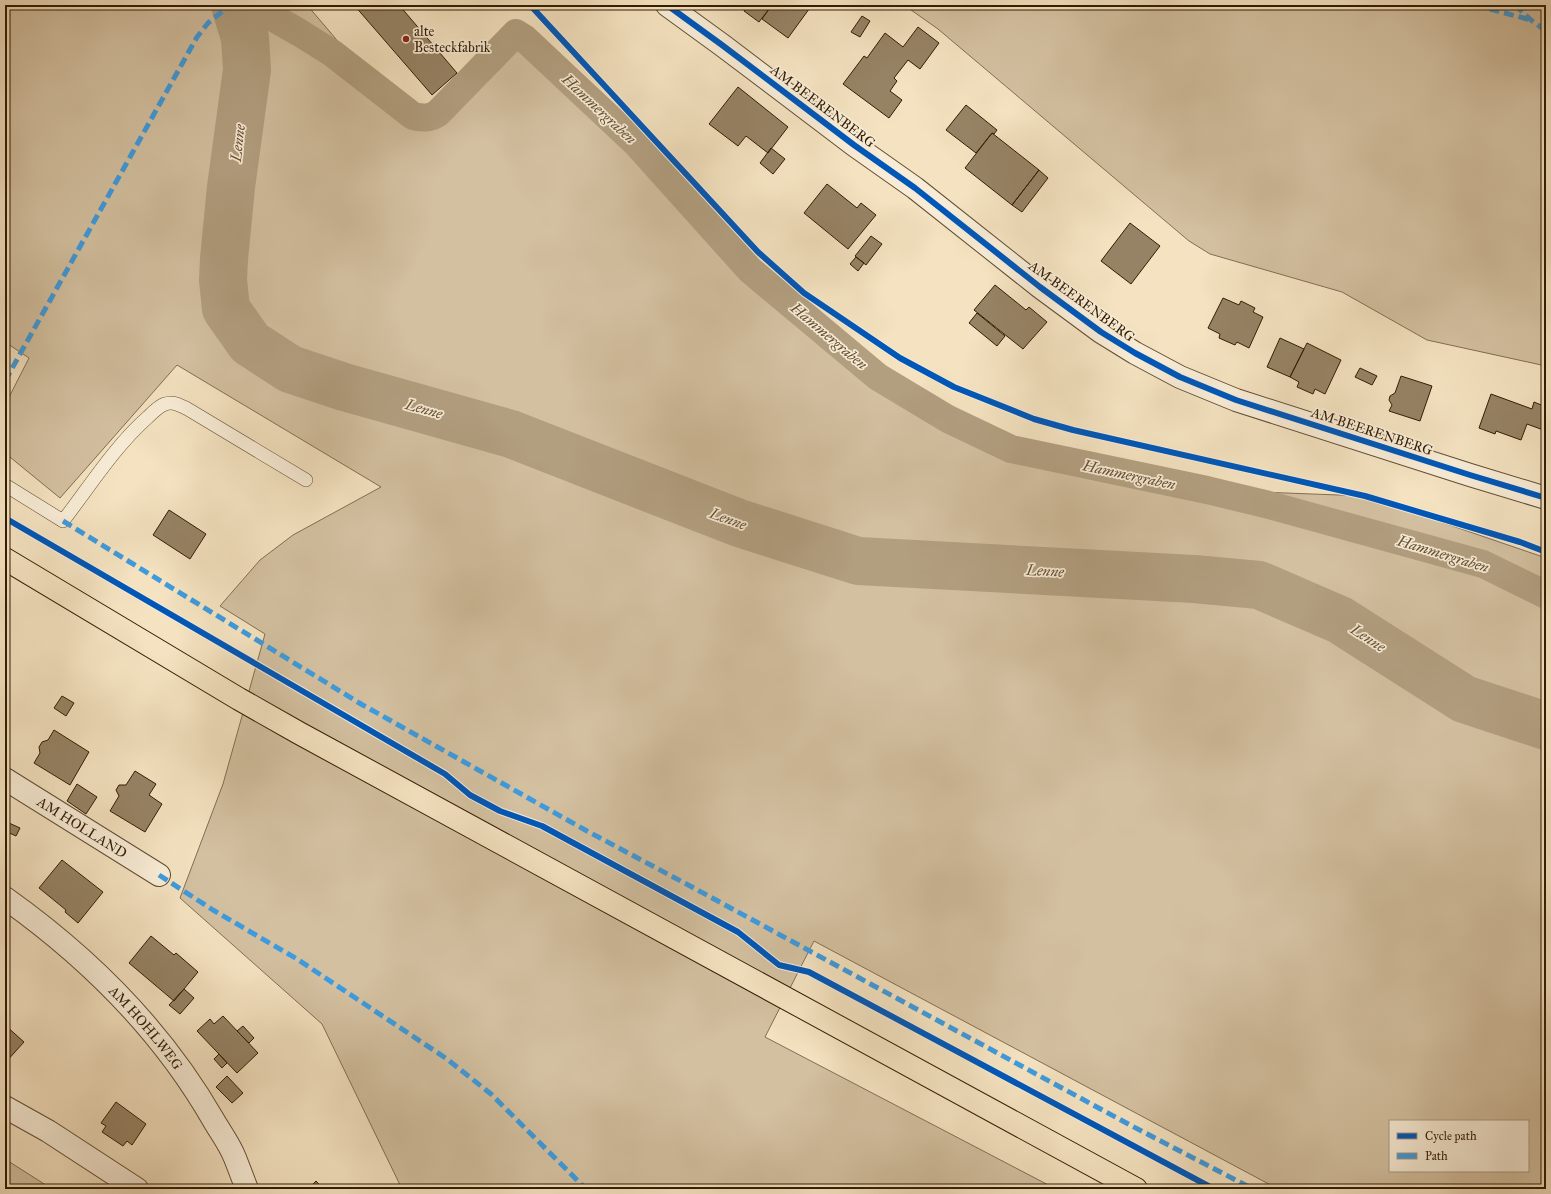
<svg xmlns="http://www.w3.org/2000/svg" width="1551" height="1194" font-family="'IM FELL Great Primer',serif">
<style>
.green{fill:#d3c0a0;stroke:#826e52;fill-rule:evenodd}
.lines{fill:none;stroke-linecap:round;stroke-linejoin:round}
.canal{stroke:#b29f80;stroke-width:28}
.river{stroke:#b29f80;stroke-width:48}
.building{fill:#968365;stroke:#311c03}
.service-casing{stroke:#624e32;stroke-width:14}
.minor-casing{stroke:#624e32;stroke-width:24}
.primary-casing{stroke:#311c03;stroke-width:24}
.service{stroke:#f8ecd6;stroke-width:13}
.minor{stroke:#f8ecd6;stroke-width:22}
.primary{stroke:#f4e2c0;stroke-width:22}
.quiet{stroke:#3e9bdd;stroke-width:5;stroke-dasharray:10 5;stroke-linecap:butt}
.cycleway-casing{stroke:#f8ecd6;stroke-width:8}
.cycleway{stroke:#0057b8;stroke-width:6}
.poi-dot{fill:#8f2418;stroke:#f8ecd6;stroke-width:1.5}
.labels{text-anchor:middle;stroke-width:3.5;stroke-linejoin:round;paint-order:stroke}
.poi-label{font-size:14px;fill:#311c03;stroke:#f8ecd6;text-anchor:start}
.street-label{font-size:14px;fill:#311c03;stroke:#f8ecd6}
.water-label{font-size:15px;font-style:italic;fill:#655035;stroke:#f8ecd6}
</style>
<rect width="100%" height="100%" fill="#f4e2c0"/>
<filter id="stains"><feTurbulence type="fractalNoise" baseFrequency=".005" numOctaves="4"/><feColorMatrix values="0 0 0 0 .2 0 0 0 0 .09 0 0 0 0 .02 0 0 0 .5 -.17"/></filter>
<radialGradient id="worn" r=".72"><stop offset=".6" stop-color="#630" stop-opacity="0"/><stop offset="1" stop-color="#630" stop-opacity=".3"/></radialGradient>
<path class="green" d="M 5,5 L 307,5 L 376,86 L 413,116 L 422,118 L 433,117 L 438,113 L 516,33 L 524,38 L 636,143 L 750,270 L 878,377 L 948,419 L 1011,449 L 1207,490 L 1365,496 L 1546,558 L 1546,1189 L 1278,1189 L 814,941 L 765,1037 L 1056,1189 L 402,1189 L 322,1024 L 180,898 L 223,784 L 265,634 L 220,606 L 260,560 L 293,535 L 381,487 L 177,365 L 60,498 L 5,453 L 5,405 L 29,358 L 5,342 ZM 1390,1121 L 1528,1121 L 1528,1171 L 1390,1171 Z
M 904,5 L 1546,5 L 1546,366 L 1427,340 L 1342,292 L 1210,254 L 1189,241 L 938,29 Z
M 5,1159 L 52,1189 L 5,1189 Z"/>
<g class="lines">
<path class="canal" d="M 251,5 L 300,33 L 332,53 L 413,116 C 422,118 430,119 438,113 L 516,33 L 524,38 L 636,143 L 750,270 L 878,377 L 948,419 L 1011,449 L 1207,490 L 1269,505 L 1483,564 L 1546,595"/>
<path class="river" d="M 235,5 L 245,38 L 247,70 L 231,187 L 224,259 L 223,280 L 226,309 L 250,343 L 290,369 L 344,387 L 511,434 L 739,523 L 858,561 L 1194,579 L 1259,585 L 1340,620 L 1464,699 L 1546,726"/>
</g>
<path class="building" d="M 354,5 L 399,5 L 457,73 L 432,95 Z
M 744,5 L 772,5 L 759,22 L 744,11 L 746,7 Z
M 772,5 L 812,5 L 788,38 L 762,19 Z
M 862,16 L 870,21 L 860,37 L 851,32 Z
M 918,27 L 939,43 L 920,69 L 908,60 L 894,78 L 897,81 L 890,91 L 902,100 L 889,118 L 843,84 L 864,56 L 867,58 L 885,33 L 903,47 Z
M 738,87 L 788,127 L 768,153 L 746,136 L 738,146 L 709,124 Z
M 966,105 L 997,130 L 994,134 L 992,133 L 976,153 L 946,130 Z
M 992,133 L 1039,170 L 1012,205 L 965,168 Z
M 771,148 L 785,159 L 773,174 L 760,163 Z
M 1039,170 L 1048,178 L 1022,212 L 1012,205 Z
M 827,184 L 857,208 L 861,203 L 876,215 L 848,249 L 804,213 Z
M 1130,223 L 1160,246 L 1131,284 L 1101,261 Z
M 871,236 L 882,244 L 866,265 L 855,256 Z
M 856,257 L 864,263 L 858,271 L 850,264 Z
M 995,285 L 1026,310 L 1029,307 L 1047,322 L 1023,349 L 974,310 Z
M 1223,298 L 1239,305 L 1241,301 L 1255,308 L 1253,312 L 1263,317 L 1249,348 L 1237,342 L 1235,345 L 1219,338 L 1220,334 L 1208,328 Z
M 977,313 L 1005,336 L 997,346 L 969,323 Z
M 1280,338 L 1304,349 L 1290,377 L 1267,367 Z
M 1307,343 L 1341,360 L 1325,394 L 1315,389 L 1313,394 L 1297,387 L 1299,382 L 1290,377 Z
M 1360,368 L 1377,376 L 1372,385 L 1355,377 Z
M 1401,376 L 1432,386 L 1420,421 L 1389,411 L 1392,405 L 1389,400 L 1390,396 L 1395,393 Z
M 1491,394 L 1532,409 L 1534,402 L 1546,407 L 1546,431 L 1527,424 L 1521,440 L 1496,431 L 1495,434 L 1479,428 Z
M 169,510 L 206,534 L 190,559 L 153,535 Z
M 62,696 L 74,703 L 66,716 L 54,708 Z
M 54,730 L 89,752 L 70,785 L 34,763 L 40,753 L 39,747 L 42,742 L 48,740 Z
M 135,771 L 156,784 L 149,795 L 162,804 L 145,832 L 110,811 L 119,796 L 116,790 L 119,785 L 126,785 Z
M 77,784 L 97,797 L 86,814 L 67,801 Z
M 9,823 L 20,828 L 16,836 L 5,831 Z
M 62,860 L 103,892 L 78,923 L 65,912 L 66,910 L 39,888 Z
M 151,936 L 174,955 L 176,953 L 198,972 L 174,1001 L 129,963 Z
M 184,989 L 194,998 L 180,1014 L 169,1005 Z
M 223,1016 L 258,1053 L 237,1073 L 197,1031 L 210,1019 L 214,1024 Z
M 5,1025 L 24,1042 L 5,1063 Z
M 243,1026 L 254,1038 L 249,1043 L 237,1031 Z
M 219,1054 L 227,1063 L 222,1068 L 214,1059 Z
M 227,1076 L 243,1093 L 232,1103 L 216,1087 Z
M 116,1102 L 146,1124 L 132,1145 L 127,1141 L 123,1146 L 102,1132 L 106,1126 L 101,1123 Z
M 316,1181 L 323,1189 L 308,1189 Z"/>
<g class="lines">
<g class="service-casing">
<path id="service" d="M 5,485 L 63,521 C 90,486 115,446 148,417 C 153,412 159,406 165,404 C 173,401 179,405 186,408 L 306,480"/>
</g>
<g class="minor-casing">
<g id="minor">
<path d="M 667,5 L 722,45 L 854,145 L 915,188 L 1040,287 L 1101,332 L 1135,353 L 1180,377 L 1236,400 L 1470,475 L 1546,498"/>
<path id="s1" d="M 5,779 L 159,875"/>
<path id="s2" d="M 5,898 C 88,957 163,1032 214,1121 C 221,1133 230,1145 235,1158 C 239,1168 243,1179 247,1189"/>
<path d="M 5,1107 L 48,1131 L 137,1189"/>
</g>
</g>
<g class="primary-casing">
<path id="primary" d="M 5,559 L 239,699 L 299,733 L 1136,1189"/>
</g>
<use href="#service" class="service"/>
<use href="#minor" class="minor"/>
<use href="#primary" class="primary"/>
<path class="quiet" d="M 1475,5 L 1531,20
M 1515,5 L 1531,20 L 1546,31
M 5,381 L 197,37 L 208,23 L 230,5
M 63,521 L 361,704 L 587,831 L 692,887 L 1130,1125 L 1253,1189
M 159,875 L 213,910 L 297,959 L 447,1059 L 491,1094 L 586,1189"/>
<g class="cycleway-casing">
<path id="cycleway" d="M 530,5 L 758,252 L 804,293 L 900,358 L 954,387 L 1034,419 L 1073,430 L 1365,496 L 1520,542 L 1546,552
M 667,5 L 722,45 L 854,145 L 915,188 L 1040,287 L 1101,332 L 1135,353 L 1180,377 L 1236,400 L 1470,475 L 1546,498
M 5,518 L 445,774 L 470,795 L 500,811 L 542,826 L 738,932 L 779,965 L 809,972 L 1214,1189"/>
</g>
<use href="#cycleway" class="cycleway"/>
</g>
<circle class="poi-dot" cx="406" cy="39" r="4"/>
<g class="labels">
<g class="poi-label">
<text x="414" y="36">alte<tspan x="414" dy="16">Besteckfabrik</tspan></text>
</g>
<g class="street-label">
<text transform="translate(823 106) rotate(37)" y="5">AM BEERENBERG</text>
<text transform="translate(1082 301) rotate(36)" y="5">AM BEERENBERG</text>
<text transform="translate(1372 431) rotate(18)" y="5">AM BEERENBERG</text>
<text dy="5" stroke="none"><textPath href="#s1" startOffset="91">AM HOLLAND</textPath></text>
<text dy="5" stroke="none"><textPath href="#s2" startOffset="192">AM HOHLWEG</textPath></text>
</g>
<g class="water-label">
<text transform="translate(599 109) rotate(43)" y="5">Hammergraben</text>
<text transform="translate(238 143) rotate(-83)" y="5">Lenne</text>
<text transform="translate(829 336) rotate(40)" y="5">Hammergraben</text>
<text transform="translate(424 409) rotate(16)" y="5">Lenne</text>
<text transform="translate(1129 475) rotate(12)" y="5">Hammergraben</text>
<text transform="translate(728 519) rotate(20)" y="5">Lenne</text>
<text transform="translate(1443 554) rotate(17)" y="5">Hammergraben</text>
<text transform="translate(1045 571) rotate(3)" y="5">Lenne</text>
<text transform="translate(1368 638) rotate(33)" y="5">Lenne</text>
</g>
</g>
<rect width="1551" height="1194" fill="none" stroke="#f4e2c0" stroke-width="20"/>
<rect x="6" y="6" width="1539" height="1182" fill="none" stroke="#311c03" stroke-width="2"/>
<rect x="10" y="10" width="1531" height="1174" fill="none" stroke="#311c03"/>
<rect x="1389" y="1120" width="140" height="52" fill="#f8ecd6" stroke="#a89982"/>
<rect x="1397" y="1133" width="20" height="6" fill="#0057b8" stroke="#a89982"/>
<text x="1425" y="1140" font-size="12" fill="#311c03">Cycle path</text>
<rect x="1397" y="1153" width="20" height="6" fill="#3e9bdd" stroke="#a89982"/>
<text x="1425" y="1160" font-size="12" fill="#311c03">Path</text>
<rect width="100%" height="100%" filter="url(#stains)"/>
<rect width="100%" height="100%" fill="url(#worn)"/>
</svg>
